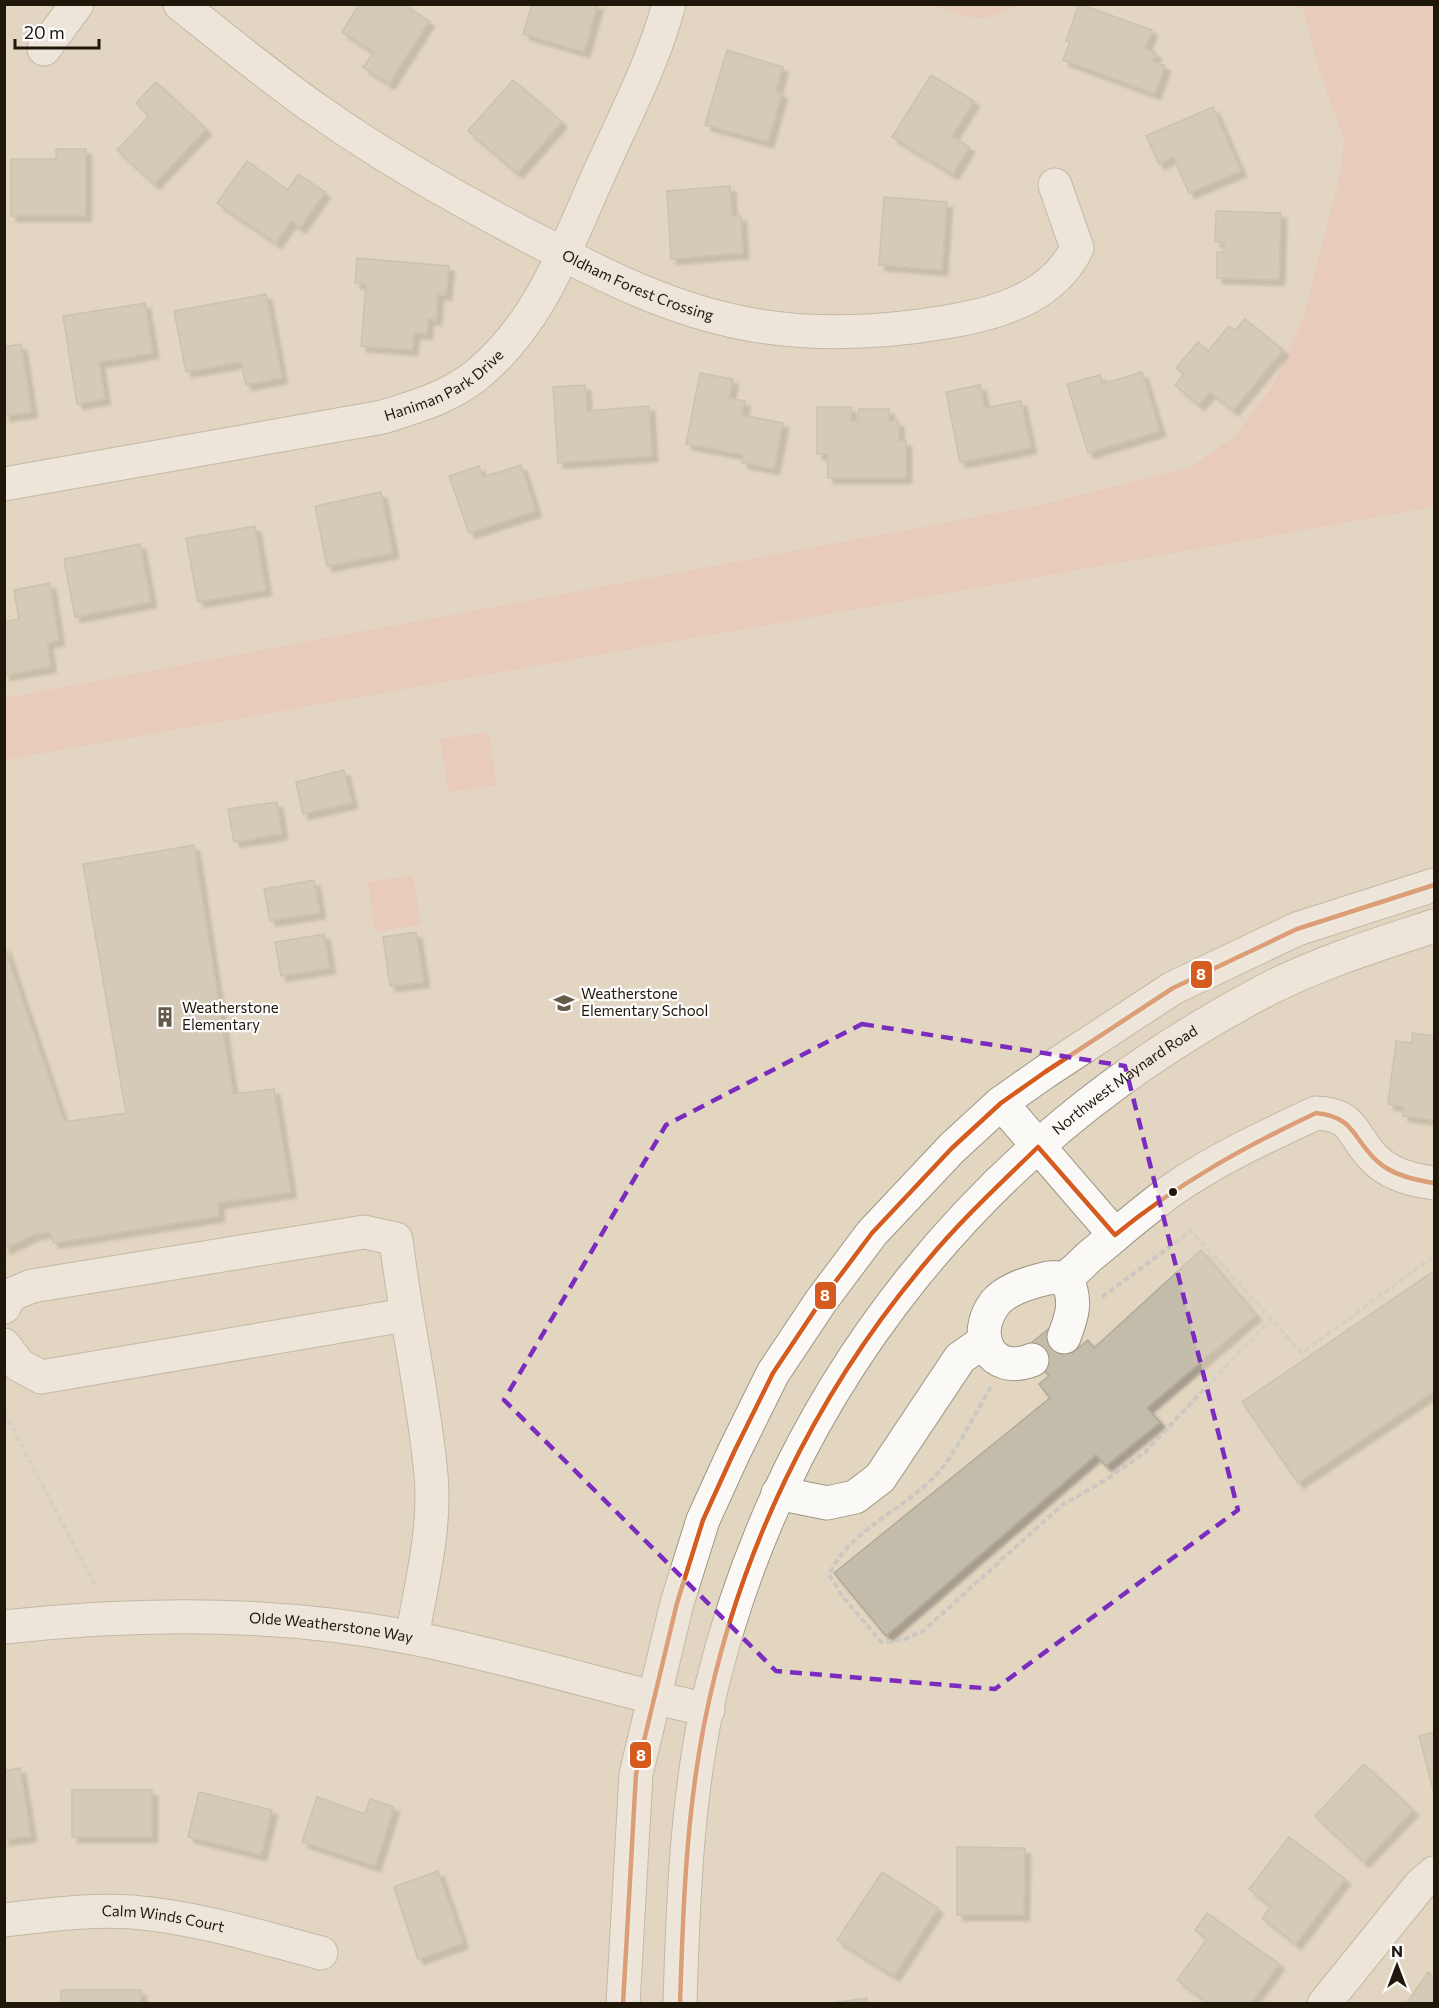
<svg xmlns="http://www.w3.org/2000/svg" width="1439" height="2008" font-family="Commissioner,sans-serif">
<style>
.green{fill:#f1bfb5}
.building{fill:#c3bcaa;stroke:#b0aa99;stroke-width:1.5;filter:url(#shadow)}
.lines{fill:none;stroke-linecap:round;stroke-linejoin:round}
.minor-casing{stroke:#9e9584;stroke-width:35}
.major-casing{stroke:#9e9584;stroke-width:35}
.path{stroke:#cbc8c1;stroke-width:4;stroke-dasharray:6 3;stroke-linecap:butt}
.minor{stroke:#fbf9f6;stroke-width:33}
.major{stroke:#fbf9f6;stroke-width:33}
.bus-1-casing{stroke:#fdfdfd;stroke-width:9}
.bus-1{stroke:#d55b1e;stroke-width:4.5}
.marked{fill:none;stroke:#7b2cbf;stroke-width:4.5;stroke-dasharray:12 8;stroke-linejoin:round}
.bus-dot{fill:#1f1709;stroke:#fdfdfd;stroke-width:2}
.labels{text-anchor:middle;stroke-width:4.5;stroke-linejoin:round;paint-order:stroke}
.street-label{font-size:15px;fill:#1f1709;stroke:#fdfdfd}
.poi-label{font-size:15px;fill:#1f1709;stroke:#fdfdfd;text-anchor:start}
.line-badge{stroke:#fdfdfd;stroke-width:2}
.badge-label{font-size:16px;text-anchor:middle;font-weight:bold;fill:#fff}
</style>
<defs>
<filter id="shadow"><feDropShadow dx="5.5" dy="5.5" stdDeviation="1.5" flood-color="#0004"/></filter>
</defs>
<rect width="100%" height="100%" fill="#e2d6c1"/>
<path class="green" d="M 937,5 L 1016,5 C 985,25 969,19 937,5 Z
M 1302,5 L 1434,5 L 1434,507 L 5,760 L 5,698 L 1045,504 L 1192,466 L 1235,436 L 1271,388 L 1304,316 L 1341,172 L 1344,139 L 1322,80 Z
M 489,732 L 497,785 L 448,792 L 440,739 Z
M 413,875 L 421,925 L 375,932 L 368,882 Z"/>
<path class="building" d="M 359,4 L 403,4 L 429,21 L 389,84 L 363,67 L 374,52 L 342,32 Z
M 532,4 L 598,4 L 584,52 L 523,34 Z
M 1079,4 L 1152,30 L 1145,49 L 1156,53 L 1153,61 L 1165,66 L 1155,94 L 1063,60 L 1070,42 L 1066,41 Z
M 727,50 L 783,67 L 776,91 L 782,93 L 768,142 L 705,125 Z
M 931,75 L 974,101 L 952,136 L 969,147 L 953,174 L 892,137 Z
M 513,80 L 562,122 L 517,173 L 468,131 Z
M 156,82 L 206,129 L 154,184 L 117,150 L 149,116 L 136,103 Z
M 1213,107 L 1241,171 L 1189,193 L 1173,157 L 1159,164 L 1146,136 Z
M 56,149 L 86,149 L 86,216 L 11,216 L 11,159 L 56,159 Z
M 247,161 L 288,190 L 298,174 L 325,192 L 300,228 L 291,221 L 276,243 L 217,203 Z
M 730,186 L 732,216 L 741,216 L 743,253 L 671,259 L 667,191 Z
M 884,197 L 947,202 L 942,270 L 879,265 Z
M 1216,211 L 1281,213 L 1279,280 L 1217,278 L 1217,252 L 1224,252 L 1224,242 L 1215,242 Z
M 357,258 L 449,266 L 446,295 L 438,294 L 436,320 L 428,319 L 427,334 L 414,333 L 412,350 L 361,346 L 366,284 L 355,283 Z
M 266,294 L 282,378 L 246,385 L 241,362 L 186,372 L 174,311 Z
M 145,303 L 153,353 L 99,362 L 105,399 L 77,404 L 63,316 Z
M 1245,319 L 1283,350 L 1233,410 L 1210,392 L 1199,405 L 1175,385 L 1184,374 L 1176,368 L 1198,342 L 1208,351 L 1229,326 L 1235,330 Z
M 21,344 L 32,412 L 4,416 L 4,347 Z
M 1142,372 L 1160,431 L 1088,453 L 1067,384 L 1100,375 L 1103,384 Z
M 700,373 L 733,379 L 729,398 L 745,401 L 742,415 L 783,423 L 774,469 L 742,463 L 743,455 L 686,444 Z
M 585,385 L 587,411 L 649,406 L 652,456 L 558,463 L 553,387 Z
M 980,385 L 985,408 L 1021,401 L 1031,448 L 960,462 L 946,392 Z
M 817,407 L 851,407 L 851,421 L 859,421 L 859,409 L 889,409 L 889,421 L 898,421 L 899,441 L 906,441 L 906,478 L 828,478 L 828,454 L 817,454 Z
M 521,465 L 536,511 L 469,533 L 449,476 L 479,466 L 483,477 Z
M 381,492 L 393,553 L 327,566 L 315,506 Z
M 255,526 L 266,590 L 198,602 L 186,538 Z
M 140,544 L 151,602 L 75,617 L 64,559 Z
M 50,583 L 59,640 L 47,643 L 51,667 L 4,675 L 4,622 L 19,619 L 14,590 Z
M 344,770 L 352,803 L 303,814 L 296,782 Z
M 277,802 L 282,834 L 234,842 L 228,809 Z
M 194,845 L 233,1094 L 274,1089 L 291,1192 L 218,1203 L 219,1216 L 53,1243 L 50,1232 L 35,1234 L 4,1249 L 4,945 L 64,1122 L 126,1113 L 83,864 Z
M 314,880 L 320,913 L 270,921 L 264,889 Z
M 416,932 L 424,982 L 390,986 L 383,937 Z
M 324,934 L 330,968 L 281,976 L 275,942 Z
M 1412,1033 L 1434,1036 L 1434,1120 L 1403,1116 L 1404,1107 L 1388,1104 L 1396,1041 L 1412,1043 Z
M 1201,1250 L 1256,1315 L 1147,1408 L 1160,1422 L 1106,1466 L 1096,1455 L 886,1636 L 834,1573 L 1050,1398 L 1039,1384 L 1049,1376 L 1026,1347 L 1051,1327 L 1072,1353 L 1088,1340 L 1094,1348 Z
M 1434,1271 L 1434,1391 L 1298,1483 L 1242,1402 Z
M 1434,1732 L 1434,1793 L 1419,1736 Z
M 1364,1764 L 1413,1810 L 1364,1862 L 1315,1816 Z
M 20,1768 L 31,1836 L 4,1840 L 4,1771 Z
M 72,1790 L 152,1790 L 152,1837 L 72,1837 Z
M 199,1792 L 272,1810 L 261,1855 L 188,1837 Z
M 317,1797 L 365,1814 L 370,1799 L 394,1807 L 375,1866 L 302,1842 Z
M 1289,1837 L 1345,1879 L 1296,1944 L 1262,1918 L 1271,1906 L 1249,1889 Z
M 957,1847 L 1025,1848 L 1024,1915 L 957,1915 Z
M 438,1871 L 463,1943 L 418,1959 L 394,1887 Z
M 882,1872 L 938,1908 L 894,1976 L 837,1940 Z
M 1207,1913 L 1279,1964 L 1250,2004 L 1210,2004 L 1177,1980 L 1207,1939 L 1195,1930 Z
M 1428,1972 L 1434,1977 L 1434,2004 L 1406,2004 Z
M 61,1990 L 141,1990 L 141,2004 L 61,2004 Z
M 867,1998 L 867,2004 L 824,2004 Z"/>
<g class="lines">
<g class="minor-casing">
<g id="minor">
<path id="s1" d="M 180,4 C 225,40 270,77 317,110 C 386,159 461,201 536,240 C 604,276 672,310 748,324 C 813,336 881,333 946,322 C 996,314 1053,298 1077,248 L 1055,185"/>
<path d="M 44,49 L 77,4"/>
<path id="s2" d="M 4,484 L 383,417 C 417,406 450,397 478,374 C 543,320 569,239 603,165 C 627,112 654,60 669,4"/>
<path d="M 1001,1103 L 1115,1235"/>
<path d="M 4,1307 L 10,1295 L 32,1286 L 364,1232 L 396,1239 C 405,1318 424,1396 431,1475 C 436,1529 421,1585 412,1638"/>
<path d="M 1064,1337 C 1073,1314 1077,1300 1066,1277"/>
<path d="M 4,1345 L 19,1365 L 41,1377 L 405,1315"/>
<path d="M 1032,1360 C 991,1376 970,1336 995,1303 C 1006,1289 1031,1282 1048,1278 C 1053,1277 1061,1279 1066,1277 C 1074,1273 1083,1262 1090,1256 C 1117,1234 1143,1211 1172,1190 C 1216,1159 1267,1136 1316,1113 C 1354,1115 1350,1131 1371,1155 C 1387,1174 1411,1180 1434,1183"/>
<path d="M 778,1493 L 827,1503 L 855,1497 L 880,1478 L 960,1358 L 983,1342"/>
<path id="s3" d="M 4,1627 C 140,1612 278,1611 413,1638 C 493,1654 573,1677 652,1697"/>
<path id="s4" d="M 4,1920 C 47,1915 89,1909 132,1912 C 195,1917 260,1937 321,1953"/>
<path d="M 1324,2004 L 1421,1884 L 1434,1873"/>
</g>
</g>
<g class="major-casing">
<g id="major">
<path d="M 652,1697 L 708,1710"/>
<path d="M 623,2004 L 636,1774 L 677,1603 L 703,1520 L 734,1452 L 773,1373 L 821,1301 L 872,1233 L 952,1148 L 1001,1103 L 1045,1072 L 1173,988 L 1297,929 L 1434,885"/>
<path id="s5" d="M 680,2004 C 683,1898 687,1788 712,1685 C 788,1378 989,1134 1268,989 C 1321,962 1379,944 1434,926"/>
</g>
</g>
<path class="path" d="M 1102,1297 L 1191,1231 L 1302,1353 L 1434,1256
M 991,1387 C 975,1413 961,1443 943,1467 C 912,1507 849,1528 829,1575 L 843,1597 L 881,1642 L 903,1640 L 923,1631 L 1062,1505 L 1107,1479 L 1145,1452 L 1271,1319
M 4,1412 L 95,1585"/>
<use href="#minor" class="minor"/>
<use href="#major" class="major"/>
<g class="bus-1-casing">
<path id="bus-1" d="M 623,2004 L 636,1774 L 677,1603 L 703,1520 L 734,1452 L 773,1373 L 821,1301 L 872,1233 L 952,1148 L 1001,1103 L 1045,1072 L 1173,988 L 1297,929 L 1434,885
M 680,2004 C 683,1910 686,1817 704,1725 C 737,1555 815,1393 927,1261 C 961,1220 1000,1184 1038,1147 L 1115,1235 C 1177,1184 1244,1147 1316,1113 C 1355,1117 1352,1138 1377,1161 C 1392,1175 1414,1180 1434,1183"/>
</g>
<use href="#bus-1" class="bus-1"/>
</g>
<path d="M0 0H1439V2008H0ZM 862,1024 L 1125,1066 L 1238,1510 L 995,1689 L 776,1671 L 504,1400 L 666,1125 Z" fill="#e2d6c1" fill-opacity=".55" fill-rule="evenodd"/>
<path class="marked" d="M 862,1024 L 1125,1066 L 1238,1510 L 995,1689 L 776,1671 L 504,1400 L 666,1125 Z"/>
<defs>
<g id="school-bare" transform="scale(1.62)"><path d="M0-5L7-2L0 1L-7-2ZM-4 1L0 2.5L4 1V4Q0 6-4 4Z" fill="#635a49" stroke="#fdfdfd" stroke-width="2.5" paint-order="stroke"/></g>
<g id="building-bare" transform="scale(1.62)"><path d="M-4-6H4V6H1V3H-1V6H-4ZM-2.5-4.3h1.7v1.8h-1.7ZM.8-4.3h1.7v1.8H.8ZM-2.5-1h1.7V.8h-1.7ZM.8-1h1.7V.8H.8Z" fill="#635a49" stroke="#fdfdfd" stroke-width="2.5" paint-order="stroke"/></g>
</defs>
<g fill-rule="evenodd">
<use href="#school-bare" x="564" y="1003"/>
<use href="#building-bare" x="165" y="1017"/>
</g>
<circle class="bus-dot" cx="1173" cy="1192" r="5"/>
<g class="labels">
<g class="street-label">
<text dy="5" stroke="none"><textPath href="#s1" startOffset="540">Oldham Forest Crossing</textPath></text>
<text dy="5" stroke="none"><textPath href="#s2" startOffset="454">Haniman Park Drive</textPath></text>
<text dy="5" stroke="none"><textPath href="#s5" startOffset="1070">Northwest Maynard Road</textPath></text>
<text dy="5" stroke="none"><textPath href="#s3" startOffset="328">Olde Weatherstone Way</textPath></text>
<text dy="5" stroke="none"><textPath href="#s4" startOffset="160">Calm Winds Court</textPath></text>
</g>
<g class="poi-label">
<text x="581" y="999">Weatherstone<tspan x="581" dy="17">Elementary School</tspan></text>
<text x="182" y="1013">Weatherstone<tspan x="182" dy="17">Elementary</tspan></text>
</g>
</g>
<g class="line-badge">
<rect x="1190" y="960" width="23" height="29" rx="6" fill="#d55b1e"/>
<rect x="814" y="1281" width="23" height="29" rx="6" fill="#d55b1e"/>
<rect x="629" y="1741" width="23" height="28" rx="6" fill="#d55b1e"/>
</g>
<g class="badge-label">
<text x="1201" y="980">8</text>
<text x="825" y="1301">8</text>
<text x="641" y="1761">8</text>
</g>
<rect width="1439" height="2008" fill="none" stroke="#1f1709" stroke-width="12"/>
<g transform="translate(1397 1966)" stroke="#fdfdfd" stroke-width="4.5" paint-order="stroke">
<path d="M0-4.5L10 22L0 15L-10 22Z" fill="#1f1709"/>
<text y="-9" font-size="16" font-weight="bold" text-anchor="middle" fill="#1f1709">N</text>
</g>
<path d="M15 39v9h84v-9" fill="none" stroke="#1f1709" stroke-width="3"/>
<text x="24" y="39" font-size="18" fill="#1f1709" stroke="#fdfdfd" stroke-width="4.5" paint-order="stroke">20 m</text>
</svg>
